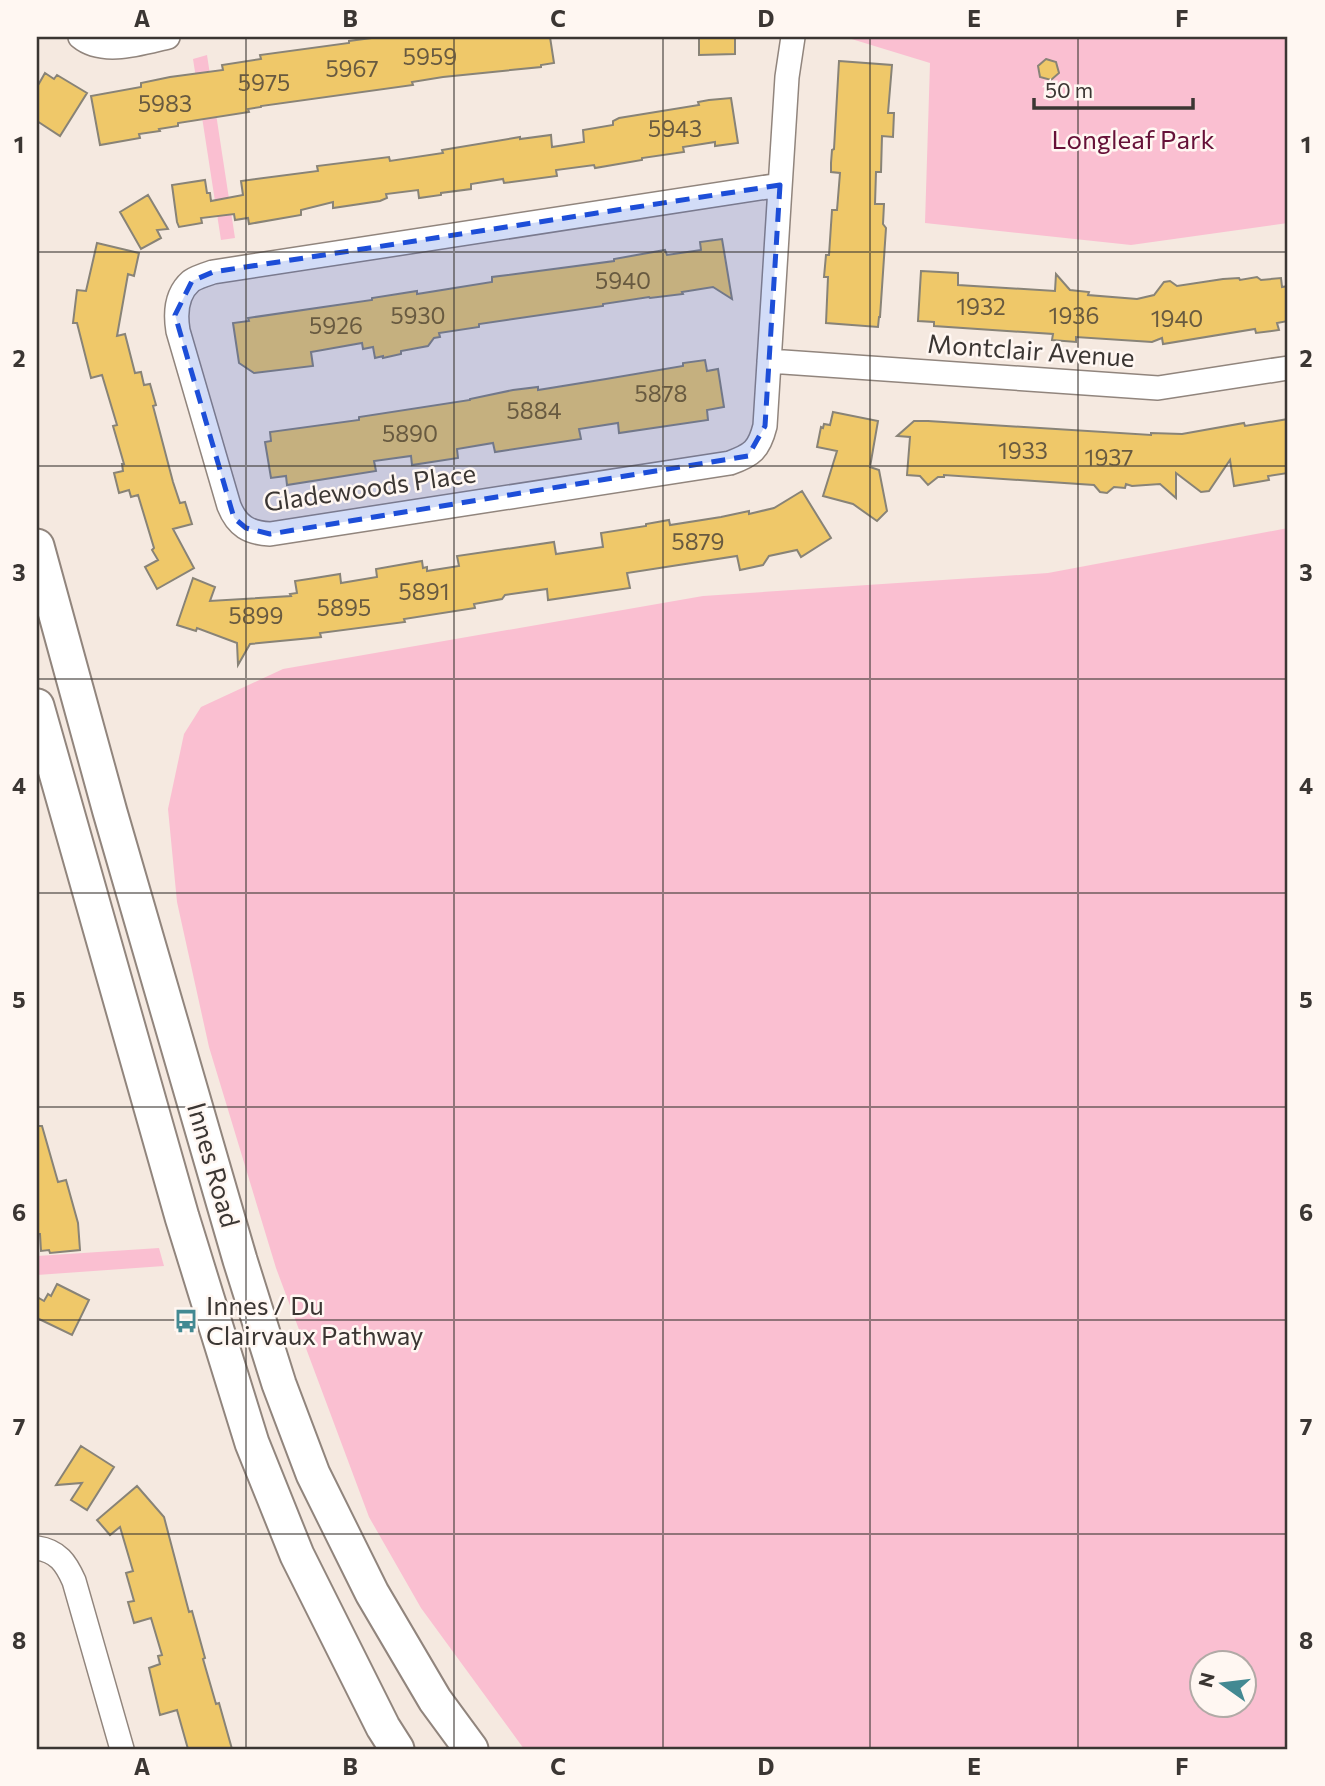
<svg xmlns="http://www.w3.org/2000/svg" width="1325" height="1786" font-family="Commissioner,sans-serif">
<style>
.green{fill:#fabfd1;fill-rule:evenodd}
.building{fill:#efc869;stroke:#888377;stroke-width:2}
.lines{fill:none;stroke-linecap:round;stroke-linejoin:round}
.street-casing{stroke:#91857d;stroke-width:26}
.secondary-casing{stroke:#91857d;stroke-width:37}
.street{stroke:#fff;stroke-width:23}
.secondary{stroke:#fff;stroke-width:33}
.marked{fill:#1d4ed8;fill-opacity:0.2;stroke:#1d4ed8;stroke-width:5;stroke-dasharray:14 9;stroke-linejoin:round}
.grid{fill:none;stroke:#3b3633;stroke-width:2;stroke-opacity:0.55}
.labels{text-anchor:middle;stroke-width:5;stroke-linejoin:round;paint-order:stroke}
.number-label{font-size:23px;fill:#685a40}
.park-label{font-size:26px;fill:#661138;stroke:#fff7f2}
.street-label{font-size:26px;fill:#3b3633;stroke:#fff7f2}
.poi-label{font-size:26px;fill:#3b3633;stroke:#fff7f2;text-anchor:start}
.neatline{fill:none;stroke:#3b3633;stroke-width:2.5}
.grid-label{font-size:23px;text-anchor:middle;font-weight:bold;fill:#3b3633}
</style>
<rect width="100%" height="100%" fill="#f5e9e0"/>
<path class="green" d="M 845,37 L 1288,37 L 1288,223 L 1131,245 L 925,223 L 930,63 Z
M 207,55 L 235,238 L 221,240 L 193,59 Z
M 1288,528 L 1288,1749 L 524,1749 L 421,1608 L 369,1517 L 276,1268 L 209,1047 L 177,902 L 168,809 L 184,734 L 201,707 L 283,669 L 703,596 L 1048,573 ZM 1202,1664 L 1244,1664 L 1244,1706 L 1202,1706 Z
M 159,1248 L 164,1266 L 37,1275 L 37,1256 Z"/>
<path class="building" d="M 379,37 L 550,37 L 554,63 L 541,65 L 541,67 L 443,77 L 412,82 L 413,85 L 261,106 L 261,107 L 248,109 L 249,112 L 178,123 L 178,126 L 159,129 L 160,131 L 139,134 L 140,138 L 100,145 L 91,96 L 141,87 L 141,83 L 170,77 L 223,70 L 222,65 L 261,59 L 260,55 L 349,43 L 349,41 Z
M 699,37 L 735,37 L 735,54 L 699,55 Z
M 1046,59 L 1056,62 L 1059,73 L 1051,80 L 1040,77 L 1038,66 Z
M 839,61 L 892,65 L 888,113 L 894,113 L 893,137 L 882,136 L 881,172 L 876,172 L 875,204 L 884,204 L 883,224 L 886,228 L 880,317 L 879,317 L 878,327 L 826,323 L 828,277 L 824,277 L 826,255 L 829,255 L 832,210 L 837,210 L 840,173 L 831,172 L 831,163 L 832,150 L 834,149 Z
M 45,73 L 54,79 L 57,75 L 87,93 L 60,136 L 37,121 L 37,87 Z
M 731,98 L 738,143 L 715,146 L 715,142 L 683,147 L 684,152 L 642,158 L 642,160 L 595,168 L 594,165 L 556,170 L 557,176 L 504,183 L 503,179 L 471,184 L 471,189 L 441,193 L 441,195 L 419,198 L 418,190 L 386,194 L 387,198 L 380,201 L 333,208 L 333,202 L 301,210 L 301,215 L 249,224 L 248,218 L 235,220 L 234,214 L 201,218 L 202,223 L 179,227 L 177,222 L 172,185 L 205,180 L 207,193 L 210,193 L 211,201 L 243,195 L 241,181 L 318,171 L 317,166 L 389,157 L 390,161 L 443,153 L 442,150 L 520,137 L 520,139 L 551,135 L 552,147 L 584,142 L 583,130 L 613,125 L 613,121 L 619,118 L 699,105 L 698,102 L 709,100 Z
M 148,195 L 168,229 L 157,230 L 161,238 L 141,249 L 120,212 Z
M 722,239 L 732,299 L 713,287 L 682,292 L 683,294 L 650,298 L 649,297 L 603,304 L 603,306 L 479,324 L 479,327 L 439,333 L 440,337 L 434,338 L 428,346 L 401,351 L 401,354 L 383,358 L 383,356 L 375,358 L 373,347 L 363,349 L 362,343 L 311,352 L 313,366 L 254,373 L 239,363 L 233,323 L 249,321 L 248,318 L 372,300 L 372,298 L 417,291 L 417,294 L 492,282 L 492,277 L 614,261 L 614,259 L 665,250 L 667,255 L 701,250 L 700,242 Z
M 97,243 L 139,253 L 134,276 L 128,274 L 117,336 L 125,334 L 135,373 L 141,372 L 144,385 L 150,384 L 156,405 L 153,406 L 173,482 L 180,503 L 185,502 L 192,524 L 173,529 L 194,568 L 157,589 L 145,567 L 158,560 L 152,550 L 154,548 L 138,495 L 131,497 L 129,490 L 119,493 L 114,473 L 123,471 L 122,464 L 124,464 L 113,426 L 117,425 L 102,375 L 91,378 L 77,323 L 73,323 L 77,290 L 86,291 Z
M 921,271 L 958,273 L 958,285 L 1055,291 L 1056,274 L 1070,290 L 1089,292 L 1088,295 L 1137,299 L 1154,295 L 1164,282 L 1170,281 L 1177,286 L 1223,279 L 1239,278 L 1240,280 L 1257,277 L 1261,280 L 1281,278 L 1282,287 L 1288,286 L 1288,321 L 1277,323 L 1279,330 L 1256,333 L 1255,329 L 1163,344 L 1162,338 L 1152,342 L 1076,337 L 1076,342 L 1052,340 L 1053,334 L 934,326 L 934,322 L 918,321 Z
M 705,360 L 707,371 L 718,369 L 724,407 L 707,410 L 708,420 L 619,433 L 618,423 L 579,429 L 581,439 L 495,452 L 493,443 L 457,449 L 458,458 L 412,465 L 411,456 L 374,461 L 376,471 L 287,485 L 286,476 L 271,478 L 265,442 L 271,441 L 270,432 L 359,420 L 359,417 L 470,400 L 470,399 L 513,390 L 538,387 L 538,390 L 606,379 L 683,366 L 683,363 Z
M 833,412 L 878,421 L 870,467 L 879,470 L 887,511 L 877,521 L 853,504 L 823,496 L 837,451 L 817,447 L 821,427 L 823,428 L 824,424 L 830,425 Z
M 1288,419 L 1288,473 L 1268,476 L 1269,480 L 1234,486 L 1230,460 L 1209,491 L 1201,492 L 1176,473 L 1176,498 L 1160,484 L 1132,486 L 1126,484 L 1125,488 L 1114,487 L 1107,493 L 1100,492 L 1094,485 L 944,475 L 944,477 L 938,477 L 928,485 L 920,476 L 907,475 L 910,437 L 897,436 L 914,421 L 928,421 L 1151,435 L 1151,433 L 1182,434 L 1244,423 L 1245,426 Z
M 802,491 L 831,538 L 801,557 L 797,550 L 769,556 L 763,565 L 740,570 L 737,556 L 627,573 L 630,588 L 548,600 L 547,589 L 505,595 L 502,599 L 474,604 L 475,608 L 404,619 L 405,622 L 320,633 L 321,637 L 250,644 L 238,665 L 237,643 L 197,628 L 196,631 L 177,625 L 193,578 L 215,587 L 210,601 L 291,596 L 290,594 L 297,593 L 295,581 L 315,578 L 340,574 L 341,583 L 377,577 L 376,569 L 422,561 L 423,568 L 427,567 L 427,571 L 459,566 L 457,556 L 554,542 L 556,554 L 603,547 L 601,533 L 646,526 L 646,524 L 669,520 L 670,525 L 721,517 L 749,511 L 749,514 L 774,508 Z
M 37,1126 L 42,1126 L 58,1182 L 66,1180 L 78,1223 L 80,1250 L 50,1253 L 49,1250 L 41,1251 L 40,1234 L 37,1234 Z
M 57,1284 L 89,1300 L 72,1335 L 37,1318 L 37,1297 L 44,1301 L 48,1294 L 51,1296 Z
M 81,1446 L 114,1467 L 87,1510 L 71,1500 L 82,1483 L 56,1485 Z
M 137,1486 L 164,1517 L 189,1612 L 192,1611 L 205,1658 L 203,1659 L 216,1704 L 219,1703 L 232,1749 L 188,1749 L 177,1710 L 160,1715 L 149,1668 L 160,1664 L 158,1656 L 162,1655 L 151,1618 L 134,1623 L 128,1602 L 134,1601 L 126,1573 L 133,1571 L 120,1527 L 110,1535 L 97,1520 Z"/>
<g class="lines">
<g class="street-casing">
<path id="street" d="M 80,37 C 103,56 142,43 168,37
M 780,185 L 213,272 C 207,274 197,277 191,281 C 176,294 175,313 178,331 L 229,506 C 237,526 249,533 270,534 L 730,463 C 752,455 759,450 765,426 L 787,77 L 793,37
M 769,361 L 1158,388 L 1288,368
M 37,1548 C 58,1551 66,1563 74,1581 L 122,1749"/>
</g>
<g class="secondary-casing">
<path id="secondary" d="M 37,546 L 110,812 L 240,1260 L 279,1384 L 313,1474 L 372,1593 L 435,1700 L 471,1749
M 37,706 L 182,1217 L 252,1443 L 297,1555 L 383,1727 L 397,1749"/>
</g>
<use href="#street" class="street"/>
<use href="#secondary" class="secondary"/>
</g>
<path class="marked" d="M 780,185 L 765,426 L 748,456 L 270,534 L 246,528 L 234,518 L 175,315 L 192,281 L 213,272 Z"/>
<path class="grid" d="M 246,37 L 246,1749M 454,37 L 454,1749M 663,37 L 663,1749M 870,37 L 870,1749M 1078,37 L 1078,1749M 37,252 L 1288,252M 37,466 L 1288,466M 37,679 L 1288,679M 37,893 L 1288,893M 37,1107 L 1288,1107M 37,1320 L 1288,1320M 37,1534 L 1288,1534"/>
<defs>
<g id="bus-bare" transform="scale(1.89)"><path d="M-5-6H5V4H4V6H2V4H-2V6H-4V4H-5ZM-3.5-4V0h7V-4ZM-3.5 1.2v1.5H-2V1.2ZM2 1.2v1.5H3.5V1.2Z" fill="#438992" stroke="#fff7f2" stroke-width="2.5" paint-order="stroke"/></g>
</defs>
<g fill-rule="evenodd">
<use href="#bus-bare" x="186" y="1321"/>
</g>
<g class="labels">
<g class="number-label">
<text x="430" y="65">5959</text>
<text x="352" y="77">5967</text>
<text x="264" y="91">5975</text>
<text x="165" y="112">5983</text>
<text x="675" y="137">5943</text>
<text x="623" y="289">5940</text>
<text x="981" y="315">1932</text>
<text x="418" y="324">5930</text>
<text x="1074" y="324">1936</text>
<text x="1177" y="327">1940</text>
<text x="336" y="334">5926</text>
<text x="661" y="402">5878</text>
<text x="534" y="419">5884</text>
<text x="410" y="442">5890</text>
<text x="1023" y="459">1933</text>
<text x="1109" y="466">1937</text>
<text x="698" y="550">5879</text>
<text x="424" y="600">5891</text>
<text x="344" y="616">5895</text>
<text x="256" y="624">5899</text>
</g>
<g class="park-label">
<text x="1133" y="149">Longleaf Park</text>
</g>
<g class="street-label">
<text transform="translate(1031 351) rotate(4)" y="9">Montclair Avenue</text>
<text transform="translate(370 488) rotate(-8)" y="9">Gladewoods Place</text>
<text transform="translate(213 1165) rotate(74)" y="9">Innes Road</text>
</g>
<g class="poi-label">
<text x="206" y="1315">Innes / Du<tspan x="206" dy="30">Clairvaux Pathway</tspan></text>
</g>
</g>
<rect width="1325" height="1786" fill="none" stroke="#fff7f2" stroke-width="77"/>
<g transform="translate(1223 1684) rotate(284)"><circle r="33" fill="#fff7f2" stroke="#b1aaa6" stroke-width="2"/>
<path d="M0-5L12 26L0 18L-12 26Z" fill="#438992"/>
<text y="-10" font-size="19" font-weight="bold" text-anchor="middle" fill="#3b3633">N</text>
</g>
<path d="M1034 98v10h159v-10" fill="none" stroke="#3b3633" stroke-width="3.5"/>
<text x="1045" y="98" font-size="21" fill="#3b3633" stroke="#fff7f2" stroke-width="5" paint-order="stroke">50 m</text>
<rect x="38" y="38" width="1248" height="1710" class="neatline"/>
<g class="grid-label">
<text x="142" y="27">A</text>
<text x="350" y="27">B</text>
<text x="558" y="27">C</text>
<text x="766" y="27">D</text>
<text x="974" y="27">E</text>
<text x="1182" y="27">F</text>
<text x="19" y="153">1</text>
<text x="1306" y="153">1</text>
<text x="19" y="367">2</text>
<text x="1306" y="367">2</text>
<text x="19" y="581">3</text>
<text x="1306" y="581">3</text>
<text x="19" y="794">4</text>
<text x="1306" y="794">4</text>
<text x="19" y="1008">5</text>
<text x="1306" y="1008">5</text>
<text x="19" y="1221">6</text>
<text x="1306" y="1221">6</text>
<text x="19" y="1435">7</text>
<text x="1306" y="1435">7</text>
<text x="19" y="1649">8</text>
<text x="1306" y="1649">8</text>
<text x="142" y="1775">A</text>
<text x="350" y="1775">B</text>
<text x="558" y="1775">C</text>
<text x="766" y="1775">D</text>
<text x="974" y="1775">E</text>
<text x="1182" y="1775">F</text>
</g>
</svg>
